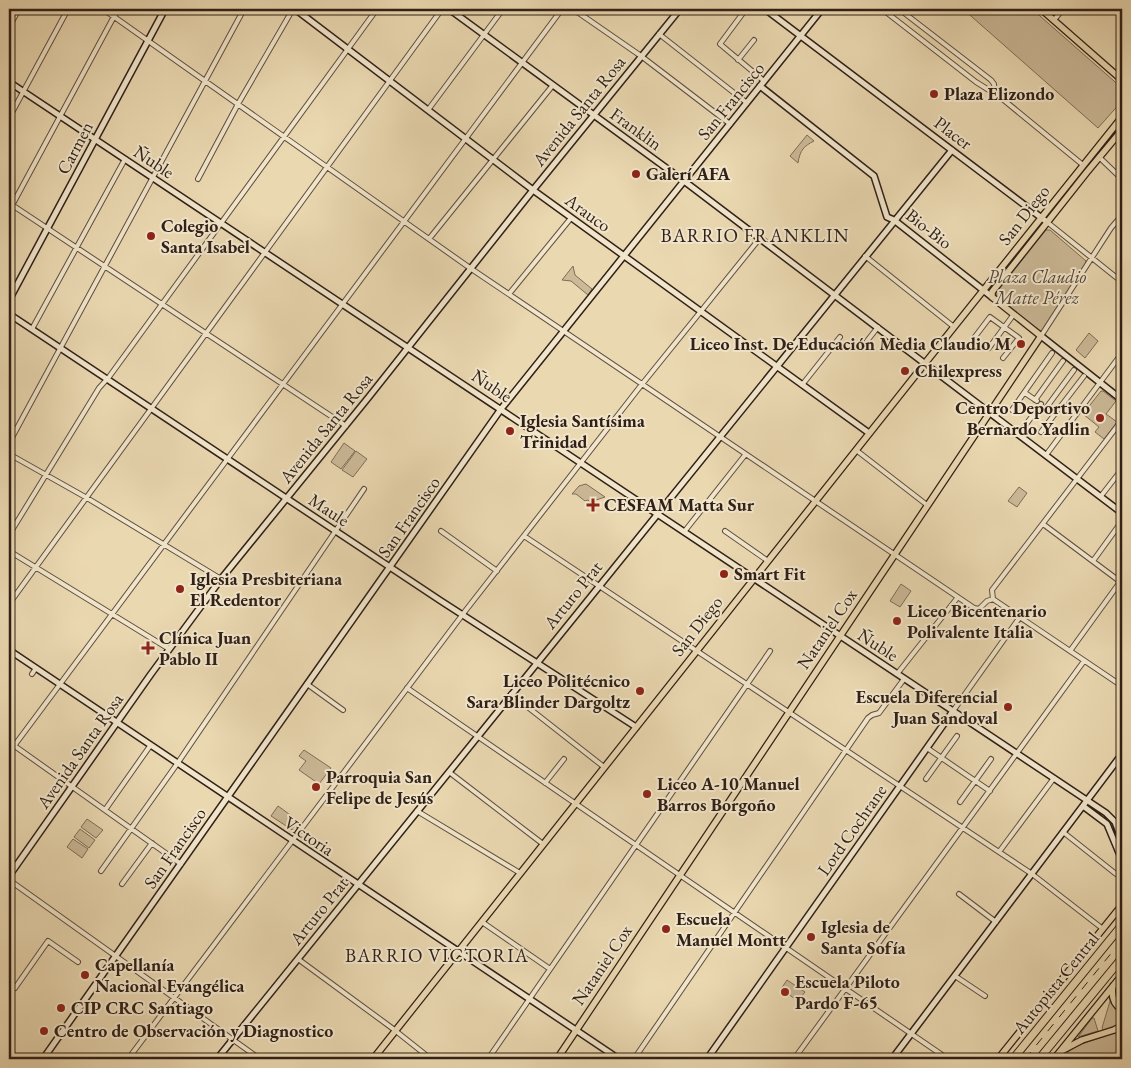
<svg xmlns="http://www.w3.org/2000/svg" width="1131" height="1068" font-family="'EB Garamond',serif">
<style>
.green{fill:#cbb997;stroke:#7e6c57}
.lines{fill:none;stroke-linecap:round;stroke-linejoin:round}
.street-casing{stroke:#5f4e3e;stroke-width:6}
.secondary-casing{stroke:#312017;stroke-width:8}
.primary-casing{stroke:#312017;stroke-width:8}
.highway-casing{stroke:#312017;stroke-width:9}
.street{stroke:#f1e6cc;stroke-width:4}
.secondary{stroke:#f1e6cc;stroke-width:5}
.primary{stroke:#ead8b1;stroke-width:5.5}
.highway{stroke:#ead8b1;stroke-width:7}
.rail{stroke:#312017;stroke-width:1;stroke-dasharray:9 9;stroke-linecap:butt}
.poi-dot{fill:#8f2418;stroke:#f1e6cc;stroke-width:2}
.labels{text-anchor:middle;stroke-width:4;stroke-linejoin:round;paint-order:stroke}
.poi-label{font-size:18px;font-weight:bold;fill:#312017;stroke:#f1e6cc;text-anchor:start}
.street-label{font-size:18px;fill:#312017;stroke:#f1e6cc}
.park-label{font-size:18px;font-style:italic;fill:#584637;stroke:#f1e6cc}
.neighbourhood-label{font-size:19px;letter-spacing:1px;fill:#312017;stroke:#f1e6cc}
</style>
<rect width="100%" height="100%" fill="#ead8b1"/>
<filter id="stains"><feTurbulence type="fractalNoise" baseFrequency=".004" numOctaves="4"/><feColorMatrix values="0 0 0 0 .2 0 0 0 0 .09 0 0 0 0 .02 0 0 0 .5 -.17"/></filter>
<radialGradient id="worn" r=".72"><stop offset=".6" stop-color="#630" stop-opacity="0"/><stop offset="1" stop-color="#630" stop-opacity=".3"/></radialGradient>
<path class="green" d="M 963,9 L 1032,9 L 1122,88 L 1122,101 L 1098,128 Z
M 807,135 L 814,141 C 804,146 800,150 798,163 L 790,156 Z
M 1046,230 L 1050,230 L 1086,261 L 1085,265 L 1043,331 L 1039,331 L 997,297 L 996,293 Z
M 573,266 L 575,275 L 592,289 L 588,295 L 571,281 L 562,280 Z
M 1089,333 L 1098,341 L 1085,358 L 1076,350 Z
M 1101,391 L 1103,391 L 1116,401 L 1106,414 L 1117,422 L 1104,439 L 1095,432 L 1099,427 L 1083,414 Z
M 344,443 L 355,451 L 341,469 L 331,462 Z
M 356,451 L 367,459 L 353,477 L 342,470 Z
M 586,484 L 605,497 L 590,502 L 588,500 L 585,501 L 576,494 L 572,494 L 579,486 Z
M 1019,487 L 1027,493 L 1017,507 L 1008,501 Z
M 901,584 L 911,591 L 900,607 L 890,601 Z
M 304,750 L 331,768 L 319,784 L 299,770 L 306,761 L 299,756 Z
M 278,806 L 300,822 L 294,831 L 271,816 Z
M 87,819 L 103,830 L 96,838 L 81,827 Z
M 80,829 L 95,840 L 89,848 L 74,837 Z
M 73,839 L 88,849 L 82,858 L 67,847 Z
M 787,980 L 805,992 L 798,1001 L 781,989 Z
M 1111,998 L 1122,1012 L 1122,1022 L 1104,1031 L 1102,1028 Z
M 1092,1018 L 1094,1018 L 1098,1031 L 1078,1037 Z
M 1122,1029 L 1122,1059 L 1062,1058 C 1077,1040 1103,1040 1122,1029 Z"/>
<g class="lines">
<g class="street-casing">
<path id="street" d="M 103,9 L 470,268 L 974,608 L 979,609 L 987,601 L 993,599
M 573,9 L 641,56 L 730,124
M 746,9 L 720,44 L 764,81
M 882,9 L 976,82 L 1000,97 L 1083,165
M 899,9 L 991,80 L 994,84 L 995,93
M 1054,20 L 1063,9
M 9,27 L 19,9
M 659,34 L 747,103
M 738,60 L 754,40
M 428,110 L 503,9
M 9,118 L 68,9
M 1099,157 L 1122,179
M 198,179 L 238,104 L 293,9
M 9,203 L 346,426
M 9,211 L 118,9
M 1047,222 L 1122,282
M 429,239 L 553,85
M 865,256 L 954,327
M 509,294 L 571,218
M 32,329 L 125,159
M 1041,336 L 1111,228 L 1122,215
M 974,338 L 990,317 L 1019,338 L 1003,358
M 867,341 L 878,327
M 989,348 L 1014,314
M 802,385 L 840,337
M 1025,393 L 1037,401
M 1035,400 L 1063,361
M 1046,408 L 1074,370
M 1012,410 L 1052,353
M 1041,432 L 1084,376
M 1019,434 L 1041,404
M 9,443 L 244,9
M 856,450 L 927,505
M 9,454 L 87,498 L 221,579
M 1046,455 L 1122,353
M 1101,496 L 1122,469
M 1043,524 L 1122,583
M 441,531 L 497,571
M 725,531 L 768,561
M 684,532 L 745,455
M 9,535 L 99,388 L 109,377 L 377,9
M 524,536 L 1032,874 L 1103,929
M 9,551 L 169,649
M 1093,561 L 1122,521
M 993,599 L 992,590 L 1122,420
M 993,599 L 1122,686
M 9,604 L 442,9
M 1070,651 L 1120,582
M 32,674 L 36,668
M 897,674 L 958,597
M 307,684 L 343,710
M 407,688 L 948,1059
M 511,694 L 604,767
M 953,711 L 1020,617
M 9,742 L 181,864
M 14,746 L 562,9
M 927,748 L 990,791
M 449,772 L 543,844
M 926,779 L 957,736
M 545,783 L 564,759
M 960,802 L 991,759
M 105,810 L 150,746
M 417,811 L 520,873
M 1063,832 L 1116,874
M 999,852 L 1054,778
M 101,871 L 177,764 L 364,489
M 9,880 L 260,1059
M 122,884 L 152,843
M 959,894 L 996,922
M 482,922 L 550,969
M 298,959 L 392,1028 L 431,1059
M 955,976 L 985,996
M 9,983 L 15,988 L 48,941 L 78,962
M 128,1059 L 466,610 L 639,388 L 760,238
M 488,1059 L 770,651
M 634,1059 L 868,718 L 872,715 L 879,713 L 904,679
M 794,1059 L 1084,661"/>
</g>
<g class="secondary-casing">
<path id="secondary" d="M 295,9 L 533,190 L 869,433
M 449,9 L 684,181 L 1122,513
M 765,9 L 1047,222
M 9,82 L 1106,813 L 1115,822 L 1122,840
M 760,86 L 874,176 L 887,217 L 894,220 L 992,297
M 9,300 L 165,9
M 9,314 L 441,601 L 636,727
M 1041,336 L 1122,400
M 9,650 L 619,1059
M 1083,806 L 1107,824 L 1122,860
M 9,876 L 151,674 L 221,579 L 368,398 L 533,190 L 680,9
M 43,1059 L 501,409 L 822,9
M 217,1059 L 952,150
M 707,1059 L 953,711
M 892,1059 L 1122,754"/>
</g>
<g class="primary-casing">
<path id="primary" d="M 1041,9 L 1122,80
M 1113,986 C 1111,996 1113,1004 1122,1010
M 1061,1051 L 1082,1040 L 1114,1030 L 1122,1026
M 373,1059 L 922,367 L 1122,117
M 557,1059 L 1041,336 L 992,297 L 992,292 L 1087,172 L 1122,130
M 998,1059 L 1122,905
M 1054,1059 L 1122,975"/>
</g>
<g class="highway-casing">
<path id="highway" d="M 1013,1059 L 1122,925
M 1039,1059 L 1122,958"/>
</g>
<use href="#street" class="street"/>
<use href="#secondary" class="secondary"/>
<use href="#primary" class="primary"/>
<use href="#highway" class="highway"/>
<path class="rail" d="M 1025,1059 L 1122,940"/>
</g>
<g class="poi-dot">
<circle cx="934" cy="94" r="5"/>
<circle cx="636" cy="174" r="5"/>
<circle cx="151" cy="236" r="5"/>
<circle cx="1021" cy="344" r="5"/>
<circle cx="905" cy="371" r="5"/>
<circle cx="1100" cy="418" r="5"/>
<circle cx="510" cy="431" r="5"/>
<path d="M590.5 497.5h5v5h5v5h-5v5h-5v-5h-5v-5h5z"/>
<circle cx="724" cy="574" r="5"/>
<circle cx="180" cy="589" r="5"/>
<circle cx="897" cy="621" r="5"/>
<path d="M145.5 640.5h5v5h5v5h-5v5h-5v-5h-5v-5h5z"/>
<circle cx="640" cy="691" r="5"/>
<circle cx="1008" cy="707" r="5"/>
<circle cx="316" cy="787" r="5"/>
<circle cx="647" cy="794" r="5"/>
<circle cx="666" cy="929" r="5"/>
<circle cx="811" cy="937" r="5"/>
<circle cx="85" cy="975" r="5"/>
<circle cx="785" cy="992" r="5"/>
<circle cx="61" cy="1008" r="5"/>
<circle cx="44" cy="1031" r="5"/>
</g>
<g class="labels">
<g class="poi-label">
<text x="944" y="100">Plaza Elizondo</text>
<text x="646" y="180">Galerí AFA</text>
<text x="161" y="232">Colegio<tspan x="161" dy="21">Santa Isabel</tspan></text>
<text x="1011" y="350" text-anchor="end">Liceo Inst. De Educación Media Claudio M</text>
<text x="915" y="377">Chilexpress</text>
<text x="1090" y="414" text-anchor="end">Centro Deportivo<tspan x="1090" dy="21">Bernardo Yadlin</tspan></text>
<text x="520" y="427">Iglesia Santísima<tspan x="520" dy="21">Trinidad</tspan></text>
<text x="604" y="511">CESFAM Matta Sur</text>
<text x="734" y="580">Smart Fit</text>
<text x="190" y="585">Iglesia Presbiteriana<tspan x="190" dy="21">El Redentor</tspan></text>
<text x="907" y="617">Liceo Bicentenario<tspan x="907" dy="21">Polivalente Italia</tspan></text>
<text x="159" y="644">Clínica Juan<tspan x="159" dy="21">Pablo II</tspan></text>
<text x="630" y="687" text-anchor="end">Liceo Politécnico<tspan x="630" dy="21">Sara Blinder Dargoltz</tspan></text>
<text x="998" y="703" text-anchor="end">Escuela Diferencial<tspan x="998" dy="21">Juan Sandoval</tspan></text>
<text x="326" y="783">Parroquia San<tspan x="326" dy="21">Felipe de Jesús</tspan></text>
<text x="657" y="790">Liceo A-10 Manuel<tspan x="657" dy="21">Barros Borgoño</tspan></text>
<text x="676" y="925">Escuela<tspan x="676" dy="21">Manuel Montt</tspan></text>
<text x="821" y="933">Iglesia de<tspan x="821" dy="21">Santa Sofía</tspan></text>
<text x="95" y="971">Capellanía<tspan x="95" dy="21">Nacional Evangélica</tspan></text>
<text x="795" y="988">Escuela Piloto<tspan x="795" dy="21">Pardo F-65</tspan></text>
<text x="71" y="1014">CIP CRC Santiago</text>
<text x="54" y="1037">Centro de Observación y Diagnostico</text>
</g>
<g class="street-label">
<text transform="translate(731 101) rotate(-51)" y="6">San Francisco</text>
<text transform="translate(579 111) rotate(-51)" y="6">Avenida Santa Rosa</text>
<text transform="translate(636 129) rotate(36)" y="6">Franklin</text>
<text transform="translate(953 133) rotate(37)" y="6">Placer</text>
<text transform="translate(75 148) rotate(-62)" y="6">Carmen</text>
<text transform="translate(154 162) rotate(34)" y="6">Ñuble</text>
<text transform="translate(588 213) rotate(36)" y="6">Arauco</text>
<text transform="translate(1024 215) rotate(-52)" y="6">San Diego</text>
<text transform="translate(929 229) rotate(38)" y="6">Bio-Bio</text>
<text transform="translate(492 386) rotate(34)" y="6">Ñuble</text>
<text transform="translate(326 428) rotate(-51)" y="6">Avenida Santa Rosa</text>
<text transform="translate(329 510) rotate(33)" y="6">Maule</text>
<text transform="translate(409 517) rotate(-55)" y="6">San Francisco</text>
<text transform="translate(573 595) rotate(-51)" y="6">Arturo Prat</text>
<text transform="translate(697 626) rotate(-52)" y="6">San Diego</text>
<text transform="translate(827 629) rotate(-56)" y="6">Nataniel Cox</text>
<text transform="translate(878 645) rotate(33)" y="6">Ñuble</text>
<text transform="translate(80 751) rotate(-55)" y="6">Avenida Santa Rosa</text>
<text transform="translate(852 830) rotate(-55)" y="6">Lord Cochrane</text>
<text transform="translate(309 836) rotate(34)" y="6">Victoria</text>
<text transform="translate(175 848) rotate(-55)" y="6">San Francisco</text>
<text transform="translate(319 911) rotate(-51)" y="6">Arturo Prat</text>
<text transform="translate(602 965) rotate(-56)" y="6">Nataniel Cox</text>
<text transform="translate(1056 983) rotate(-51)" y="6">Autopista Central</text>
</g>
<g class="park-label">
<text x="1037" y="283">Plaza Claudio<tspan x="1037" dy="21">Matte Pérez</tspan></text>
</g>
<g class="neighbourhood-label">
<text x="755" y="242">BARRIO FRANKLIN</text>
<text x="437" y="962">BARRIO VICTORIA</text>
</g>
</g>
<rect width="1131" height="1068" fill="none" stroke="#ead8b1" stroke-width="30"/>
<rect x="10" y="10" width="1111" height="1048" fill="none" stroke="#312017" stroke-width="2.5"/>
<rect x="15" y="15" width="1101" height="1038" fill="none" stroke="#312017"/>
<rect width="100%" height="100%" filter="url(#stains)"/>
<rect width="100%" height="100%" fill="url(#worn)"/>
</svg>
